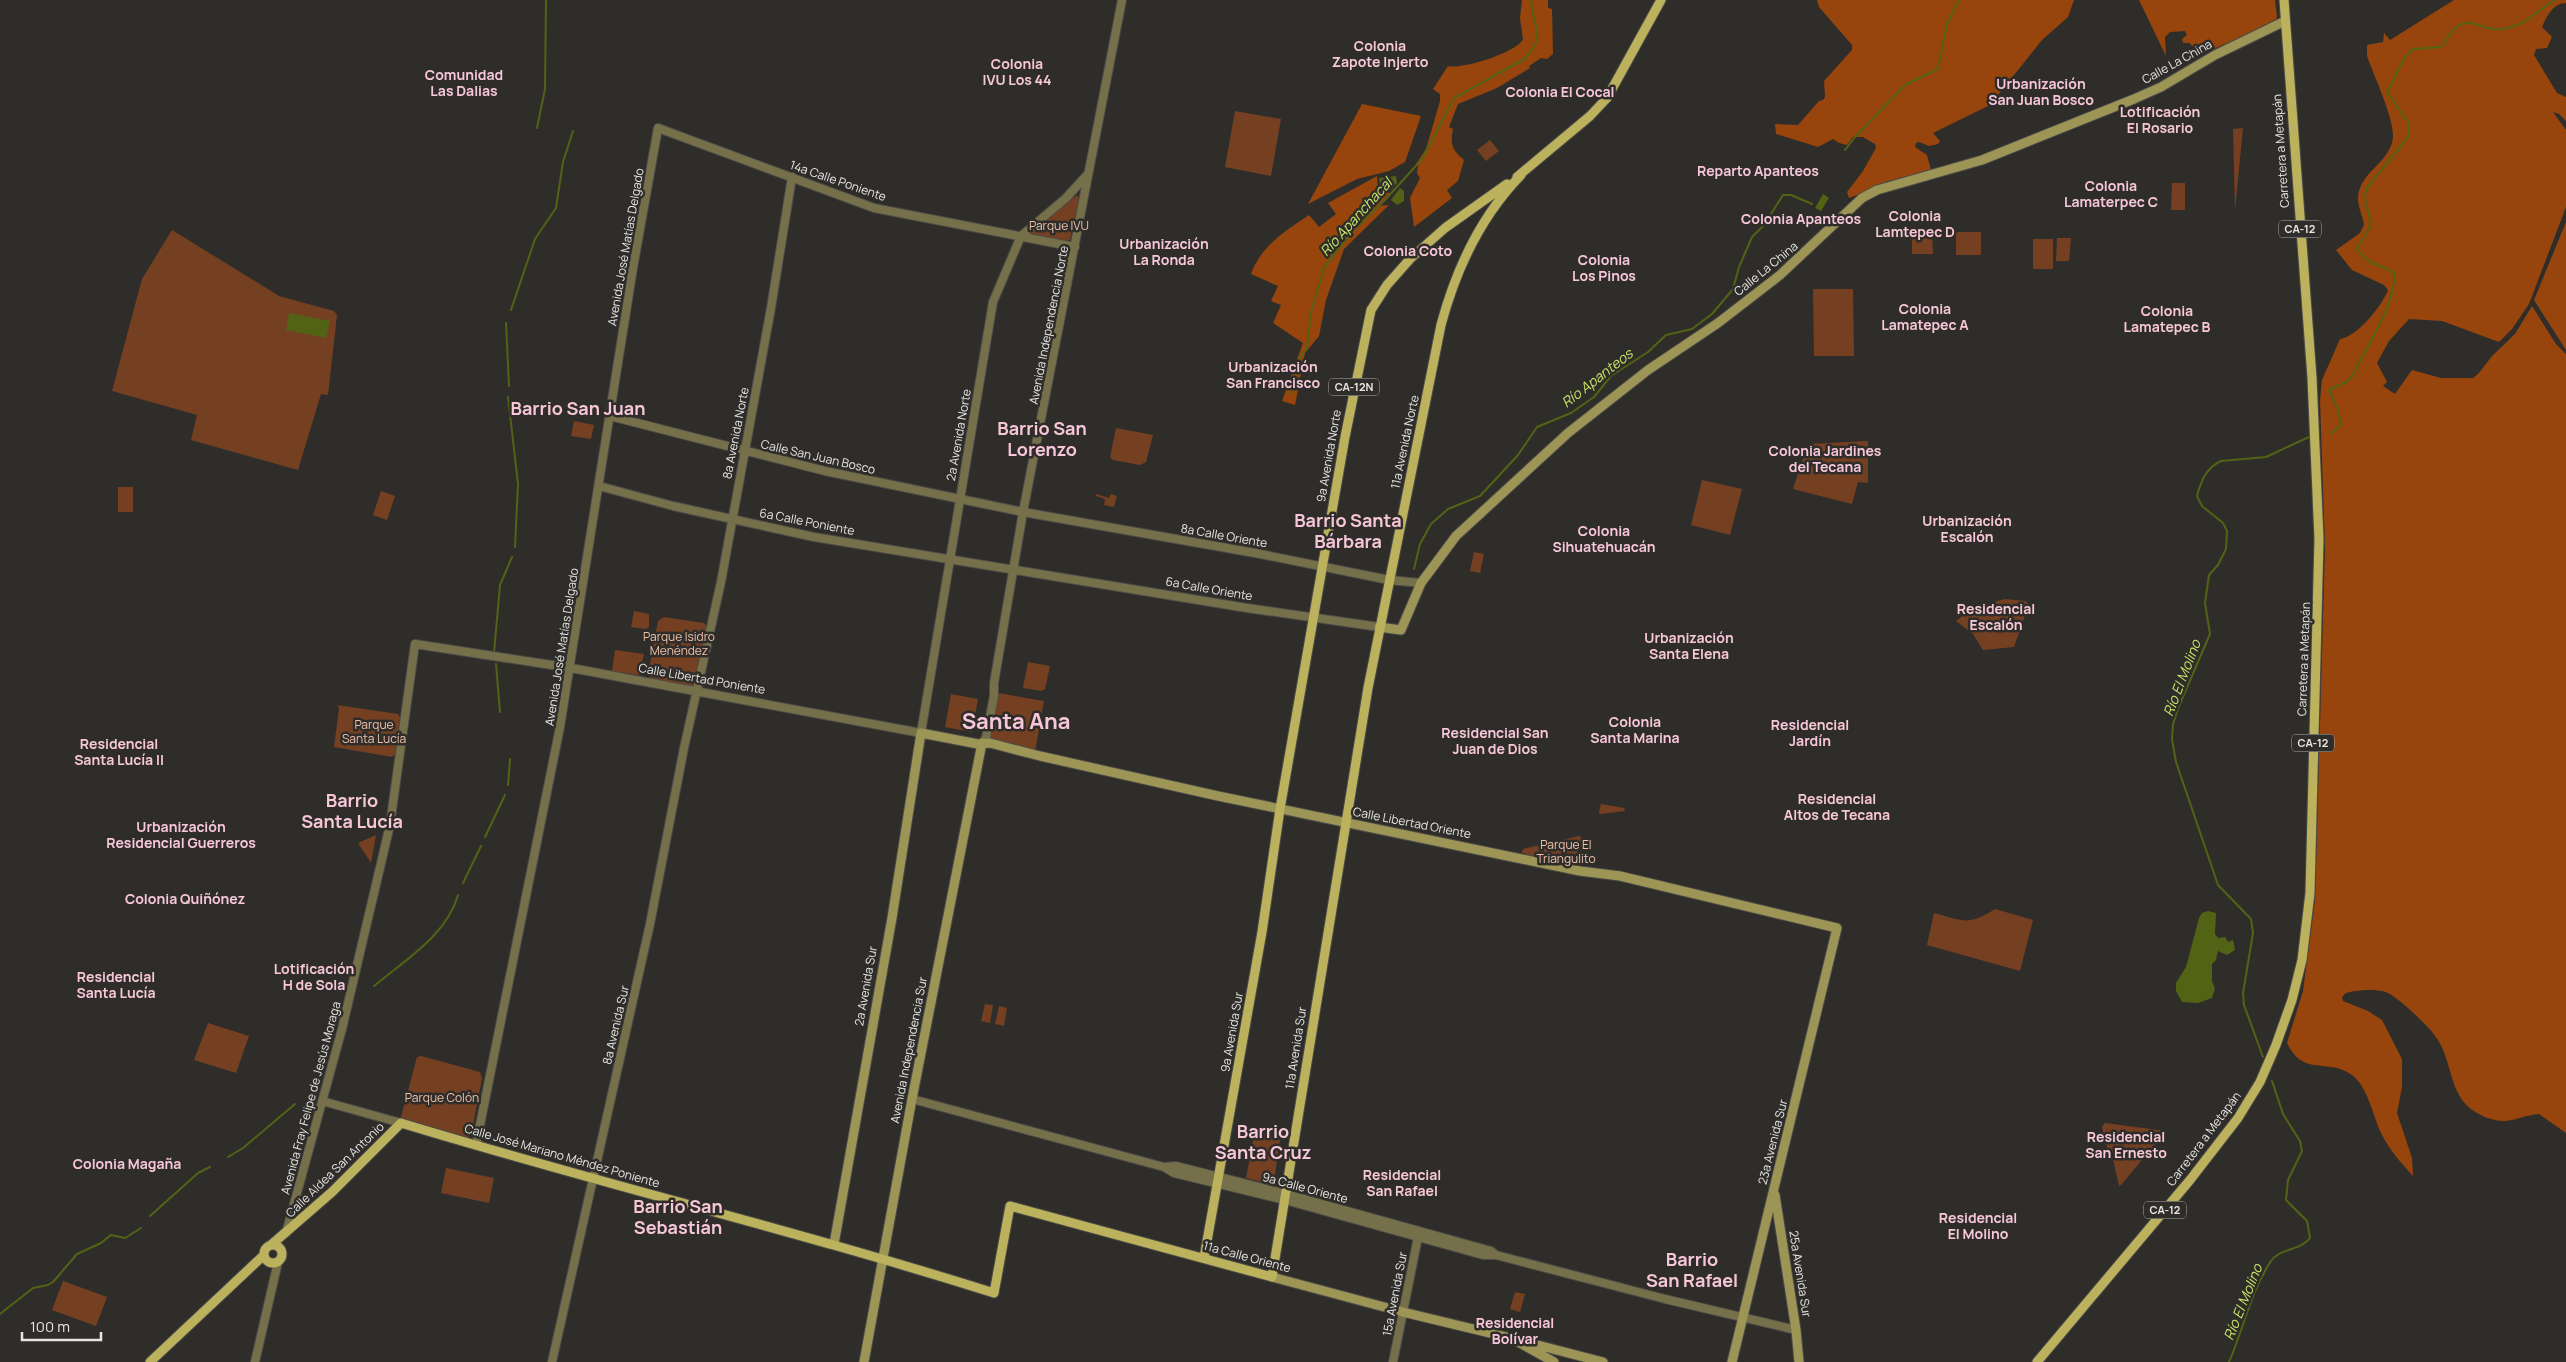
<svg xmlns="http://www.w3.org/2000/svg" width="2566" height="1362" font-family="Manrope,sans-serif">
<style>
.green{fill:#754022}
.forest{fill:#97450c}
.water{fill:#536315}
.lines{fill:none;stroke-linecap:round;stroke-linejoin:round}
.stream{stroke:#536315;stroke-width:2}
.tertiary-casing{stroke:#4c4b48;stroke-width:10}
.secondary-casing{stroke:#4c4b48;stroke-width:11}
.primary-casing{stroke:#4c4b48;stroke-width:11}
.tertiary{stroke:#757049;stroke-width:8}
.secondary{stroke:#9d9555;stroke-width:9}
.primary{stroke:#bcb25d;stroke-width:9}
.labels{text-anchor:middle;stroke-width:5;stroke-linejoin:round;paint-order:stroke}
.shield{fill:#2f2d2a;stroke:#b0aeac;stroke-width:1}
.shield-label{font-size:11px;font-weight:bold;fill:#e7e6e3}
.street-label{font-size:12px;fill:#e7e6e3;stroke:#2f2d2a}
.park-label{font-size:12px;fill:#f0c1aa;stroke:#2f2d2a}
.neighbourhood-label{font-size:14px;font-weight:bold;fill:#f7c7d9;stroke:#2f2d2a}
.water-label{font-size:14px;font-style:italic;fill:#cae768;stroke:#2f2d2a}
.district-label{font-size:18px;font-weight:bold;fill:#f7c7d9;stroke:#2f2d2a}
.town-label{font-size:22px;font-weight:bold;fill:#f7c7d9;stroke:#2f2d2a}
</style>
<rect width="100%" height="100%" fill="#2f2d2a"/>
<path class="green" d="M 1235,111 L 1281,119 L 1271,176 L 1225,167 Z
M 2243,128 L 2235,210 L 2233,129 Z
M 1490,140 L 1499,151 L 1486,161 L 1477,150 Z
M 2172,183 L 2185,183 L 2185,210 L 2171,210 Z
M 1077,195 L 1079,199 L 1070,240 L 1066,241 L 1031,234 L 1030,232 Z
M 172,230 L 279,296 L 334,311 L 337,315 L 328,395 L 321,394 L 298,470 L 191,440 L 197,415 L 112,391 L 142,279 Z
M 1956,232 L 1981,232 L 1981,255 L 1956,255 Z
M 1912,234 L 1932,234 L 1933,254 L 1912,254 Z
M 2057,238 L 2071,238 L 2069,261 L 2056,261 Z
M 2033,239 L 2053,239 L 2053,269 L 2033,269 Z
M 1813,289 L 1853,289 L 1854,356 L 1814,356 Z
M 574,421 L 594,425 L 591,439 L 571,436 Z
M 1116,428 L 1153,435 L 1146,462 L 1140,465 L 1113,460 L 1110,457 Z
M 1868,441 L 1868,483 L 1858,482 L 1852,504 L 1793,489 L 1808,444 Z
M 1702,480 L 1742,489 L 1730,535 L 1691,525 Z
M 118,487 L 133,487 L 133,512 L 118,512 Z
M 381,491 L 395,496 L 387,520 L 373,515 Z
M 1096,494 L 1109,498 L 1111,494 L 1117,496 L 1114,507 L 1104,505 L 1105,499 L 1096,496 Z
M 1474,552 L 1484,554 L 1480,573 L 1470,571 Z
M 2005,599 L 2025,601 L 2029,604 L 2014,647 L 1983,650 L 1973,634 L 1956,621 L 1973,608 Z
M 634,611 L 649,614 L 649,627 L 646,629 L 631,627 Z
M 664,617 L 704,623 L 708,628 L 696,684 L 690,687 L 652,680 L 648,674 L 658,621 Z
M 615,650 L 644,654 L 639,675 L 612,671 Z
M 1028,662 L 1050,666 L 1045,689 L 1042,691 L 1023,688 Z
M 998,693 L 1044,701 L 1035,752 L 989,739 Z
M 951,694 L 978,699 L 972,732 L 945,727 Z
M 337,705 L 398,714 L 400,718 L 395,754 L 392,757 L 334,747 L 339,708 Z
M 1601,804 L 1624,808 L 1625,811 L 1600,814 L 1599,812 Z
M 376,835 L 371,863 L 358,843 Z
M 1579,836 L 1582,838 L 1575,865 L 1522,853 L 1523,849 Z
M 1995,909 L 2033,920 L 2020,971 L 1927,945 L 1934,913 C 1964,921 1968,926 1995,909 Z
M 985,1004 L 993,1005 L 990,1023 L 981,1021 Z
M 999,1006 L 1007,1008 L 1004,1026 L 995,1024 Z
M 208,1023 L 249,1036 L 236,1073 L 194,1060 Z
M 421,1056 L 480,1072 L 482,1078 L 471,1135 L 463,1139 L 404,1123 L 401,1117 L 417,1057 Z
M 2105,1123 L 2166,1131 L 2121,1185 L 2119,1186 L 2113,1159 L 2110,1159 L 2102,1127 Z
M 1255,1131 L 1278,1136 L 1280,1140 L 1274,1182 L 1270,1184 L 1246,1178 Z
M 446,1168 L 494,1178 L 489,1203 L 441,1193 Z
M 63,1281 L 107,1297 L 96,1326 L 52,1310 Z
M 1515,1292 L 1525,1294 L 1520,1312 L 1510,1309 Z"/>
<path class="forest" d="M 1522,0 L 1548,0 L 1548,8 L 1552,9 L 1553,54 L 1547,59 L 1541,58 L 1529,66 L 1530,68 L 1497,88 L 1458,104 L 1449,127 L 1453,129 C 1450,144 1452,150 1464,160 L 1458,181 L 1447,190 L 1452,198 L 1414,227 L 1410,198 L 1420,178 L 1417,173 L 1418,166 L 1416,164 L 1426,149 L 1440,101 L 1440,94 L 1433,89 L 1448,66 C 1461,70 1518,52 1523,39 L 1520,18 Z
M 1817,0 L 2074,0 L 2068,17 L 2042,40 L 1990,105 L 1933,133 L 1940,141 L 1938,144 L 1929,146 L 1919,142 L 1916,143 L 1915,147 L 1927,155 L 1931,170 L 1885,182 L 1884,185 L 1849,198 L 1847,192 L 1863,171 L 1876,148 L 1875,144 L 1863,137 L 1853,137 L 1847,145 L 1839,143 L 1833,139 L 1818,147 L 1776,134 L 1775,124 L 1798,125 L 1819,101 L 1823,100 L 1825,97 L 1824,81 L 1852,50 L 1852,45 L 1819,7 Z
M 2139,0 L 2275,0 L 2277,17 L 2274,23 L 2206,52 L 2197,50 L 2189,43 L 2183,43 L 2182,39 L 2187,35 L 2185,31 L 2170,32 L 2165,37 L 2166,56 Z
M 2454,0 L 2566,0 L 2566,3 C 2553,3 2547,16 2542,27 L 2552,37 L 2547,48 L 2536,49 L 2534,55 L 2557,93 L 2566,97 L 2566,121 L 2559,114 L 2553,112 L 2566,130 L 2566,207 L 2529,304 L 2512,329 L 2499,342 L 2442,321 L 2409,319 L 2389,341 L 2377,363 L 2387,382 L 2383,386 L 2395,394 L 2412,370 L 2441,378 L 2473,378 L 2479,373 L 2492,356 L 2515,334 L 2532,306 L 2556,344 L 2566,354 L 2566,1133 L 2539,1114 C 2522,1115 2509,1125 2491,1119 C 2447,1105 2456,1070 2438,1040 C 2431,1028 2400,999 2388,993 C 2379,988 2356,990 2346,993 L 2342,997 L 2343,1001 L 2368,1011 L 2382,1020 L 2402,1059 L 2402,1087 L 2397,1113 L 2412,1158 L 2413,1176 C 2401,1163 2389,1149 2381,1133 C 2373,1116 2368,1087 2352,1075 C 2327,1057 2304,1078 2287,1043 L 2303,991 L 2315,900 L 2325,548 L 2320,400 L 2322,380 L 2340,339 C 2357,337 2382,306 2388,290 L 2384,285 L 2352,270 L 2336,250 L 2360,233 L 2364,225 C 2363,217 2358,207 2358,199 C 2358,172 2391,163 2393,137 C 2394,118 2374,76 2367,56 L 2367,45 L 2383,42 L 2384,33 L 2390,40 Z
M 1362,104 L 1421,116 L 1405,162 L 1389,171 L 1357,179 L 1308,204 Z
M 1377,176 L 1378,189 L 1390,193 L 1378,206 L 1389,205 L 1344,249 L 1326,300 L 1319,336 L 1305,353 L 1295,405 L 1282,401 L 1303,343 L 1273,323 L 1281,305 L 1271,301 L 1278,286 L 1251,274 C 1261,246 1285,231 1309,215 L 1319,227 L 1336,214 L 1328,203 Z
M 2566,222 L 2566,350 L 2534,300 Z"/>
<path class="water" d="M 1396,176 L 1397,183 L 1391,190 L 1380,185 L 1379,178 Z
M 1400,188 L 1404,191 L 1404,201 L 1397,205 L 1391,200 Z
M 1823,194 L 1829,198 L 1821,211 L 1815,208 Z
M 289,313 L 330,321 L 326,338 L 286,330 Z
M 2208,911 L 2216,913 L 2215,934 L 2218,938 L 2225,937 L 2228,942 L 2233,940 L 2235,950 L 2227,955 L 2218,951 L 2216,960 L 2212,964 L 2212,981 L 2215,989 L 2212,998 L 2198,1003 L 2182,1002 L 2176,991 L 2176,983 L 2186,967 L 2199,918 L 2202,913 Z"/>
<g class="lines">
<path class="stream" d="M 537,128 L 545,89 L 546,0
M 1845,150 L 1855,137 L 1905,85 L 1938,69 L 1947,24 L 1959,0
M 1384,190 L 1387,187
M 511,310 L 535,239 L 556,208 L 563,162 L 573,131
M 506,323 L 509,386
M 1291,394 L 1299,359 L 1307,348 L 1311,312 L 1324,267 L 1353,231 L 1386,199 L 1422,159 L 1454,98 L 1523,60 C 1548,36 1533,30 1531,0
M 508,397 L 518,484 L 515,547
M 2330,434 L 2341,425 L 2338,410 L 2329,390 L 2346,382 L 2353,375 C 2366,348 2397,302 2394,273 C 2380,263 2368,267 2357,248 L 2371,225 L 2365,198 L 2366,189 L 2408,137 L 2408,122 L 2387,92 L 2405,57 L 2413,49 L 2441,47 C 2445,43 2446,39 2450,34 C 2468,10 2482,33 2502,29 C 2530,24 2534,12 2555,0
M 1414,569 L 1420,544 L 1431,524 L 1448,509 L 1480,496 L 1518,455 L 1537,427 L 1571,413 L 1594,397 L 1611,376 L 1648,352 L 1666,335 L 1692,329 L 1712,314 L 1733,289 L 1739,267 L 1752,237 L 1764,225 L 1783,195 L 1791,195 L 1812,204
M 494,653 L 500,585 L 512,557
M 496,664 L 500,712
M 508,785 L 510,759
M 485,837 L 505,795
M 463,883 L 481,846
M 374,986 C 405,960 447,935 458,895
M 2263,1057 L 2244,1005 L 2243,993 L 2253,933 L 2251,919 L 2218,885 L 2176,762 L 2172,739 L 2173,724 L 2179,706 L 2210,634 L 2205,603 L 2209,575 L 2218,565 L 2226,549 L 2227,531 L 2223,523 L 2202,506 L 2197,496 C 2201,481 2206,468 2221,461 L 2266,457 L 2309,437
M 228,1157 L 243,1148 L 295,1104
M 150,1216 L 198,1173 L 210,1167
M 0,1314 L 33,1288 L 48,1285 L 53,1282 L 77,1254 L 101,1243 L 111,1235 L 125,1238 L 141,1228
M 2229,1362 C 2243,1330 2251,1291 2271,1261 C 2280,1248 2300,1251 2310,1238 L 2307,1221 L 2286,1200 L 2288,1180 L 2302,1151 L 2300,1141 L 2283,1114 L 2272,1081"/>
<g class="tertiary-casing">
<path id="tertiary" d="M 610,416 L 825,471 L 1023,512 L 1255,553 L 1389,580 L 1421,583
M 599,486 L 673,506 L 814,537 L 1247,608 L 1379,627
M 982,743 L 986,738 L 994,696 L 994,683 L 1023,512 L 1122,0
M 912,1099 L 1164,1167 L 1174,1173 L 1285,1200 L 1483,1255 L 1496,1255 L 1665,1299 L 1796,1330
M 322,1101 L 401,1123
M 476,1145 L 560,727 L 633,268 L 658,128 L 874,208 L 1075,247
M 1164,1167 L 1176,1166 L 1286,1194 L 1491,1251 L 1496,1255
M 286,1233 L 342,1029 L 390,825 L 415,644 L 571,668 L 921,733 L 993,302 L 1021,236 L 1066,198 L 1088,174
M 255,1362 L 278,1262
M 552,1362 L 650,924 L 684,748 L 721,582 L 771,308 L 792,177
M 1393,1362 L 1419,1232"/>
</g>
<g class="secondary-casing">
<path id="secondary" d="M 1379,627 L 1401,630 L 1421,583 L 1456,536 L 1568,433 L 1648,370 L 1718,323 L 1780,275 L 1862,198 L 1877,190 L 1982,160 L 2134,99 L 2161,87 L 2215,55 L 2285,21
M 1775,1195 L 1796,1330 L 1799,1362
M 834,1244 L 892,918 L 921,733 L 978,744 L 990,743 L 1040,756 L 1218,796 L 1580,871 L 1620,876 L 1837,928 L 1732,1362
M 1272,1277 L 1403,1312 L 1511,1338 L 1554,1362
M 1526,1342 L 1603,1362
M 864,1362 L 912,1099 L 982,743"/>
</g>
<g class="primary-casing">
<path id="primary" d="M 1517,177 L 1590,116 L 1607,98 L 1661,0
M 271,1245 L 332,1192 L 401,1123 C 598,1183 798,1231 994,1293 L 1010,1206 L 1272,1277 L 1368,688 L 1441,325 C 1456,269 1480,217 1521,175
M264 1254a9 9 0 1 1 18 0a9 9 0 1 1-18 0Z
M 1204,1258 L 1262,932 L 1280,809 L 1345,437 L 1371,310 L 1387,285 L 1410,259 L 1445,228 L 1507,184
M 150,1362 L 264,1255
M 2037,1362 L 2190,1180 L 2238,1118 L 2260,1082 L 2276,1045 L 2292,1000 L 2302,960 L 2310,893 L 2319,539 L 2312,378 L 2284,0"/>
</g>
<use href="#tertiary" class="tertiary"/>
<use href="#secondary" class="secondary"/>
<use href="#primary" class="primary"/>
</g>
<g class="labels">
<g class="shield">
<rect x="2279" y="220.5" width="42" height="17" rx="4"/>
<rect x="1329" y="378.5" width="50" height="17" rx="4"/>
<rect x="2292" y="734.5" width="42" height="17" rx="4"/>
<rect x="2144" y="1201.5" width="42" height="17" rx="4"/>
</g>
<g class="shield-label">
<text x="2300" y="233">CA-12</text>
<text x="1354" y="391">CA-12N</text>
<text x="2313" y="747">CA-12</text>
<text x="2165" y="1214">CA-12</text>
</g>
<g class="street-label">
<text transform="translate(2177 62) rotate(-29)" y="4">Calle La China</text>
<text transform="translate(2281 151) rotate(-94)" y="4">Carretera a Metapán</text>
<text transform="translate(838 181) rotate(19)" y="4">14a Calle Poniente</text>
<text transform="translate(626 247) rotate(-80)" y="4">Avenida José Matías Delgado</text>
<text transform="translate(1766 269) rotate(-39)" y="4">Calle La China</text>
<text transform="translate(1049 325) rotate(-79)" y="4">Avenida Independencia Norte</text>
<text transform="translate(736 433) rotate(-79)" y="4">8a Avenida Norte</text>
<text transform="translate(959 435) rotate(-80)" y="4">2a Avenida Norte</text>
<text transform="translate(1405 442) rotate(-78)" y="4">11a Avenida Norte</text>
<text transform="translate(1329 456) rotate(-80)" y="4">9a Avenida Norte</text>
<text transform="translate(818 457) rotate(13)" y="4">Calle San Juan Bosco</text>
<text transform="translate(807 522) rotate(11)" y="4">6a Calle Poniente</text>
<text transform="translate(1224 536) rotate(10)" y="4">8a Calle Oriente</text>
<text transform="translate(1209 589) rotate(10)" y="4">6a Calle Oriente</text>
<text transform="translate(562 647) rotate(-81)" y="4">Avenida José Matías Delgado</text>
<text transform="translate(2304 659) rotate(-88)" y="4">Carretera a Metapán</text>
<text transform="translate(702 679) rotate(10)" y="4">Calle Libertad Poniente</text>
<text transform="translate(1412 823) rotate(11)" y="4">Calle Libertad Oriente</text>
<text transform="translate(866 986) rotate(-80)" y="4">2a Avenida Sur</text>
<text transform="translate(616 1025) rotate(-77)" y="4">8a Avenida Sur</text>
<text transform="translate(1232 1032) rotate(-80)" y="4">9a Avenida Sur</text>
<text transform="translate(1296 1048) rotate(-81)" y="4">11a Avenida Sur</text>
<text transform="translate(909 1050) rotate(-79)" y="4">Avenida Independencia Sur</text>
<text transform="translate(311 1098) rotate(-75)" y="4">Avenida Fray Felipe de Jesús Moraga</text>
<text transform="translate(2204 1139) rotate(-53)" y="4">Carretera a Metapán</text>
<text transform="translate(1773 1142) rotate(-76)" y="4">23a Avenida Sur</text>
<text transform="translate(562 1156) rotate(16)" y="4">Calle José Mariano Méndez Poniente</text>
<text transform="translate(335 1170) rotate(-44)" y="4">Calle Aldea San Antonio</text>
<text transform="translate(1305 1188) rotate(15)" y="4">9a Calle Oriente</text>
<text transform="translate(1247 1257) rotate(15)" y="4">11a Calle Oriente</text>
<text transform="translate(1800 1274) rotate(81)" y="4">25a Avenida Sur</text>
<text transform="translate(1395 1294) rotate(-79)" y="4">15a Avenida Sur</text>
</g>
<g class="park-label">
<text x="1059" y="230">Parque IVU</text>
<text x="679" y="641">Parque Isidro<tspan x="679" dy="14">Menéndez</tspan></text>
<text x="374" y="729">Parque<tspan x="374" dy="14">Santa Lucía</tspan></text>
<text x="1566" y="849">Parque El<tspan x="1566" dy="14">Triangulito</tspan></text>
<text x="442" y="1102">Parque Colón</text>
</g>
<g class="neighbourhood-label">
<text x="1380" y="51">Colonia<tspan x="1380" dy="16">Zapote Injerto</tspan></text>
<text x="1017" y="69">Colonia<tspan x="1017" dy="16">IVU Los 44</tspan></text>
<text x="464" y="80">Comunidad<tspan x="464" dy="16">Las Dalias</tspan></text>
<text x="2041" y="89">Urbanización<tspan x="2041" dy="16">San Juan Bosco</tspan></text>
<text x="1560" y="97">Colonia El Cocal</text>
<text x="2160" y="117">Lotificación<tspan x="2160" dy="16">El Rosario</tspan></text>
<text x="1758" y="176">Reparto Apanteos</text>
<text x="2111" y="191">Colonia<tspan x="2111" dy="16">Lamaterpec C</tspan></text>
<text x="1915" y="221">Colonia<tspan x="1915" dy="16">Lamtepec D</tspan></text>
<text x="1801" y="224">Colonia Apanteos</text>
<text x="1164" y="249">Urbanización<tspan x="1164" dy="16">La Ronda</tspan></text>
<text x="1408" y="256">Colonia Coto</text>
<text x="1604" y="265">Colonia<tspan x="1604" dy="16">Los Pinos</tspan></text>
<text x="1925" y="314">Colonia<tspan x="1925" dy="16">Lamatepec A</tspan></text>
<text x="2167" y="316">Colonia<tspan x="2167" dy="16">Lamatepec B</tspan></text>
<text x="1273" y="372">Urbanización<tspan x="1273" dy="16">San Francisco</tspan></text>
<text x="1825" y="456">Colonia Jardines<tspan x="1825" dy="16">del Tecana</tspan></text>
<text x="1967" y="526">Urbanización<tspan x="1967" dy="16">Escalón</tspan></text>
<text x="1604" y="536">Colonia<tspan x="1604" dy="16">Sihuatehuacán</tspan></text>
<text x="1996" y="614">Residencial<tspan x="1996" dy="16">Escalón</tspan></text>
<text x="1689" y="643">Urbanización<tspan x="1689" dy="16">Santa Elena</tspan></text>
<text x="1635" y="727">Colonia<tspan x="1635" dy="16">Santa Marina</tspan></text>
<text x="1810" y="730">Residencial<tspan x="1810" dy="16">Jardín</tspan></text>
<text x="1495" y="738">Residencial San<tspan x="1495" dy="16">Juan de Dios</tspan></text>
<text x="119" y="749">Residencial<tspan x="119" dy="16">Santa Lucía II</tspan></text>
<text x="1837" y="804">Residencial<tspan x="1837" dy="16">Altos de Tecana</tspan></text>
<text x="181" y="832">Urbanización<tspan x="181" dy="16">Residencial Guerreros</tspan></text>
<text x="185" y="904">Colonia Quiñónez</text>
<text x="314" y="974">Lotificación<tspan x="314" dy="16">H de Sola</tspan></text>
<text x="116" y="982">Residencial<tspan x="116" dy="16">Santa Lucía</tspan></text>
<text x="2126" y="1142">Residencial<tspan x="2126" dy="16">San Ernesto</tspan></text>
<text x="127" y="1169">Colonia Magaña</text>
<text x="1402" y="1180">Residencial<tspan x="1402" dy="16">San Rafael</tspan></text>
<text x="1978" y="1223">Residencial<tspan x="1978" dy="16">El Molino</tspan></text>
<text x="1515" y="1328">Residencial<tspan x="1515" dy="16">Bolívar</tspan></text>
</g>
<g class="water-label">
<text transform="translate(1356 217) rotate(-48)" y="5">Río Apanchacal</text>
<text transform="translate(1597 378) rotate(-38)" y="5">Río Apanteos</text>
<text transform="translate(2182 678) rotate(-69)" y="5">Río El Molino</text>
<text transform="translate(2243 1302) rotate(-68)" y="5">Río El Molino</text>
</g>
<g class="district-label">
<text x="578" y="415">Barrio San Juan</text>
<text x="1042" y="435">Barrio San<tspan x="1042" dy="21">Lorenzo</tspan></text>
<text x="1348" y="527">Barrio Santa<tspan x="1348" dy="21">Bárbara</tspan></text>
<text x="352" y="807">Barrio<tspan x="352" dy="21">Santa Lucía</tspan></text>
<text x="1263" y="1138">Barrio<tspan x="1263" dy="21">Santa Cruz</tspan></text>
<text x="678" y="1213">Barrio San<tspan x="678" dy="21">Sebastián</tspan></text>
<text x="1692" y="1266">Barrio<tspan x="1692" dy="21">San Rafael</tspan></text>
</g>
<g class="town-label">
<text x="1016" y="729">Santa Ana</text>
</g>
</g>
<path d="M22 1332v8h79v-8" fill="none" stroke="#e7e6e3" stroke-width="2.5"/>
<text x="30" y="1332" font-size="15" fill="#e7e6e3" stroke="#2f2d2a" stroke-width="4" paint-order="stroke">100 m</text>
</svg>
